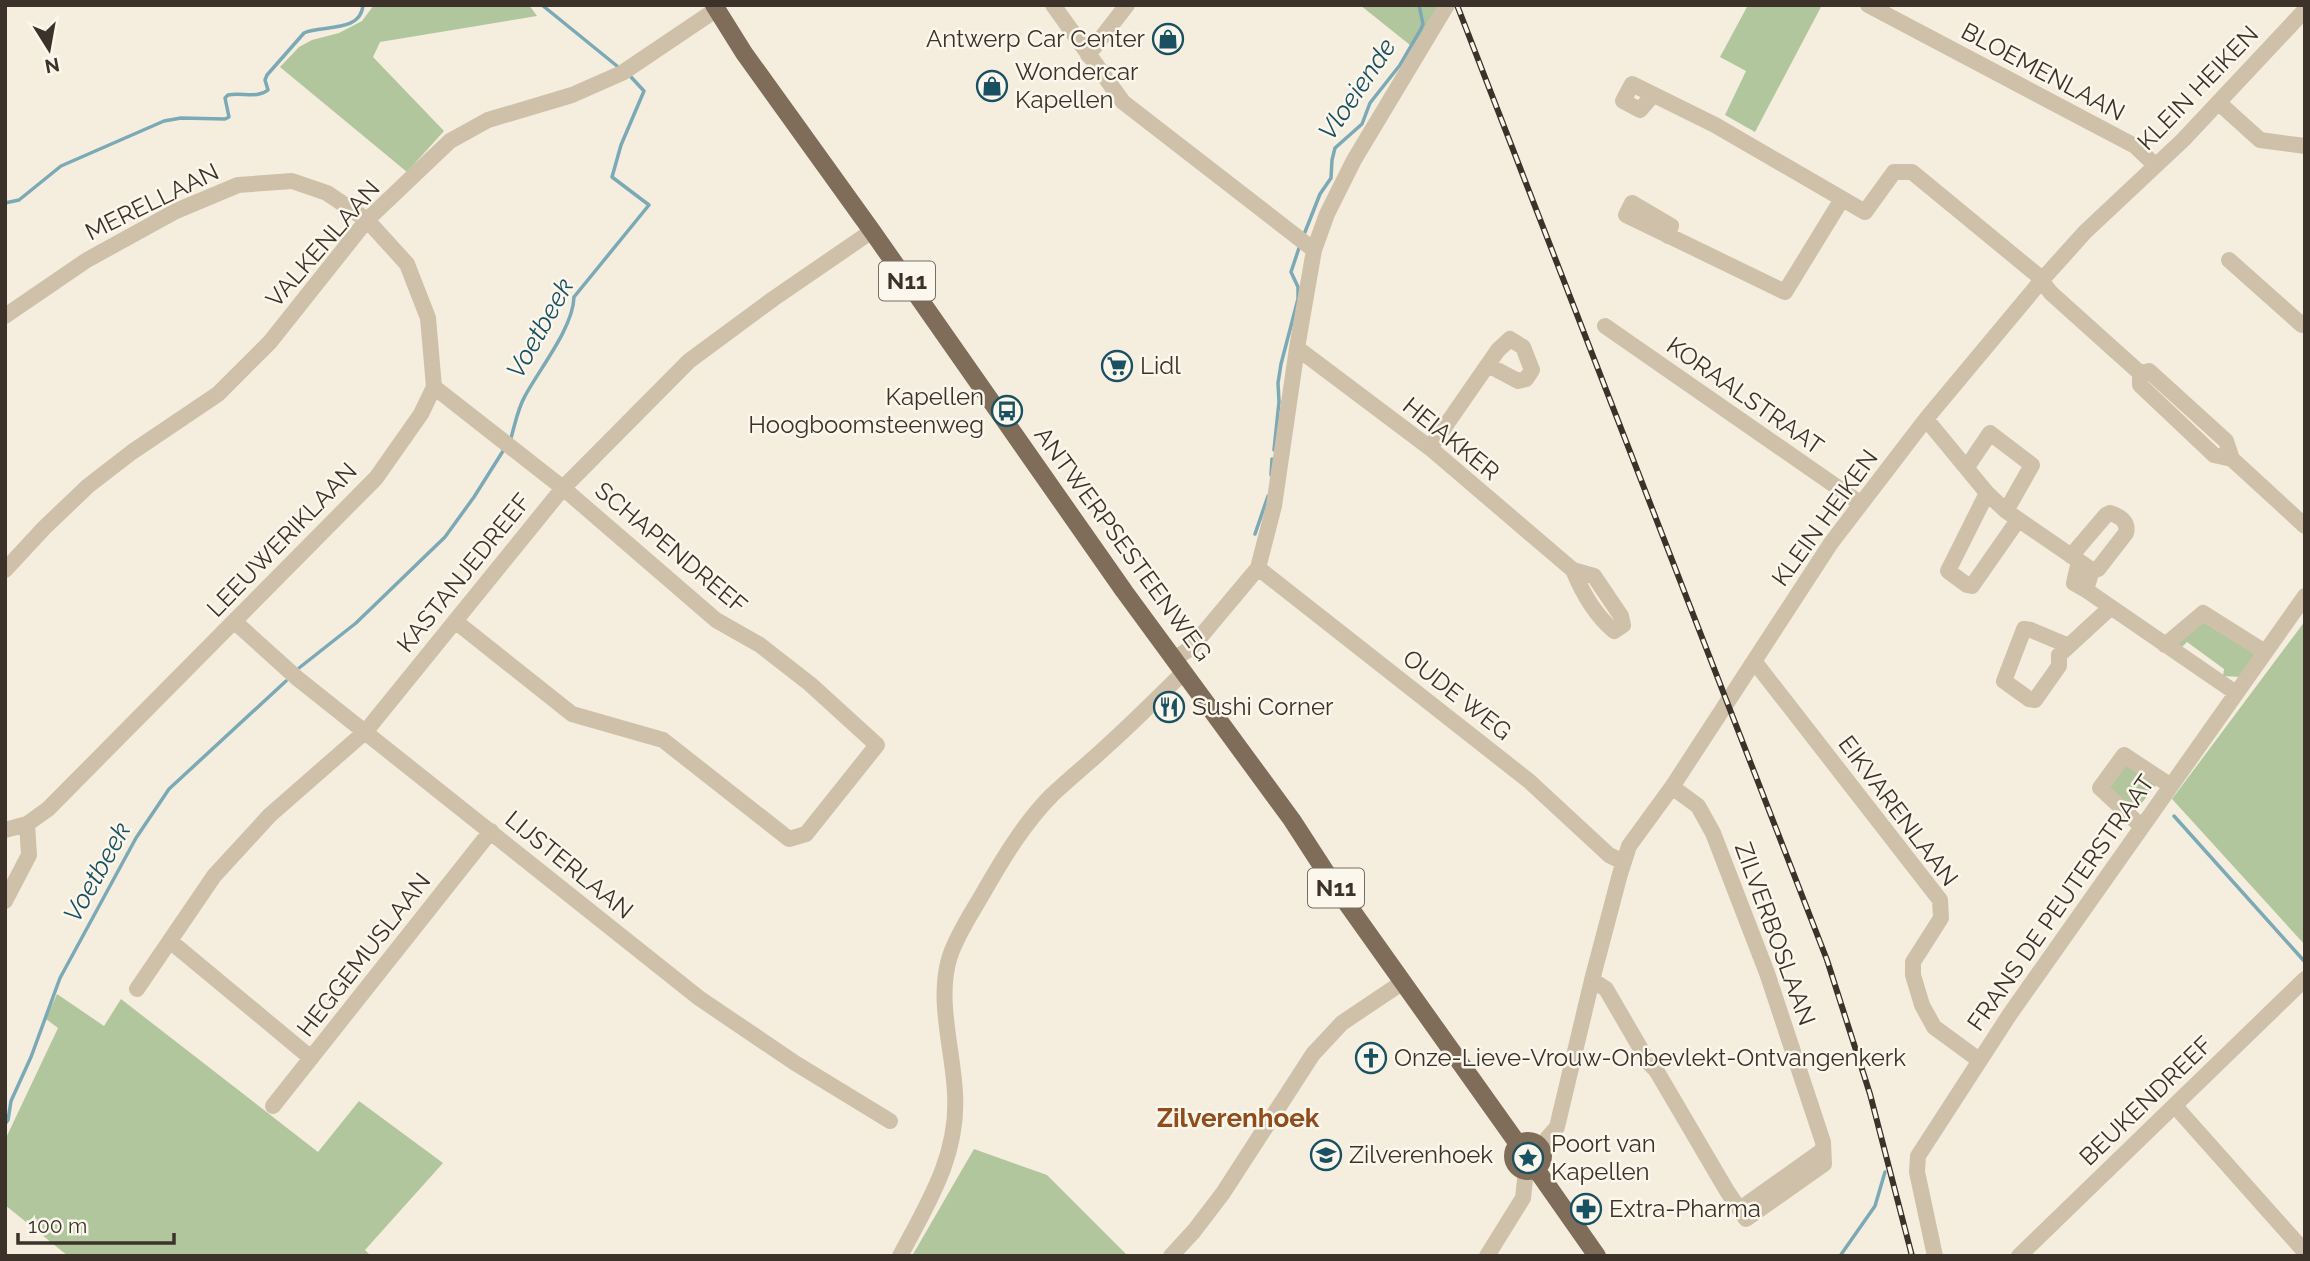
<svg xmlns="http://www.w3.org/2000/svg" width="2310" height="1261" font-family="Raleway,sans-serif">
<style>
.green{fill:#b2c69d}
.lines{fill:none;stroke-linecap:round;stroke-linejoin:round}
.stream{stroke:#7ba9b5;stroke-width:3.5}
.minor{stroke:#cfc1a9;stroke-width:16}
.major{stroke:#7f6c59;stroke-width:18}
.rail-casing{stroke:#3c3229;stroke-width:6}
.rail{stroke:#fcf7ec;stroke-width:3.5;stroke-dasharray:10;stroke-linecap:butt}
.labels{text-anchor:middle;stroke-width:5;stroke-linejoin:round;paint-order:stroke}
.shield{fill:#fcf7ec;stroke:#766d64;stroke-width:2}
.shield-label{font-size:23px;font-weight:bold;fill:#3c3229}
.poi-label{font-size:24px;fill:#3c3229;stroke:#fcf7ec;text-anchor:start}
.street-label{font-size:24px;fill:#3c3229;stroke:#fcf7ec}
.water-label{font-size:26px;font-style:italic;fill:#1a5162;stroke:#fcf7ec}
.neighbourhood-label{font-size:26px;font-weight:bold;fill:#924b1b;stroke:#fcf7ec}
</style>
<rect width="100%" height="100%" fill="#f5eedf"/>
<path class="green" d="M 374,5 L 529,5 L 537,16 L 380,42 L 373,57 L 444,131 L 407,172 L 280,67 L 299,47 L 312,40 L 339,33 L 362,21 Z
M 1360,5 L 1441,5 L 1415,49 Z
M 1748,5 L 1822,5 L 1755,132 L 1725,115 L 1746,71 L 1720,57 Z
M 2201,620 L 2253,652 L 2255,657 L 2241,677 L 2223,676 L 2224,669 L 2187,642 L 2180,649 L 2174,645 Z
M 2305,621 L 2305,945 L 2172,799 Z
M 2123,762 L 2157,784 L 2132,815 L 2108,788 Z
M 57,994 L 104,1026 L 121,999 L 318,1152 L 359,1101 L 443,1163 L 365,1250 L 371,1256 L 68,1256 L 5,1205 L 5,1140 L 58,1028 L 46,1019 Z
M 974,1149 L 1047,1175 L 1128,1256 L 912,1256 Z"/>
<g class="lines">
<path class="stream" d="M 542,5 L 617,66
M 5,203 L 19,200 L 61,166 L 164,121 L 181,118 L 225,119 L 229,117 L 225,98 L 228,95 C 242,92 257,99 268,90 L 265,80 L 267,75 L 304,33 C 322,25 361,33 363,5
M 1305,232 L 1320,194 L 1331,178 L 1332,160 L 1335,148 L 1362,124 L 1370,103 L 1400,65 L 1421,29 L 1423,24 L 1419,5
M 511,438 C 515,424 518,408 525,396 C 540,368 573,328 574,297 L 649,205 L 612,177 L 621,145 L 644,91 L 631,77
M 1274,450 L 1279,402 L 1278,383 L 1281,364 L 1298,299 L 1298,287 L 1291,272 L 1299,248
M 1271,475 L 1272,459
M 1255,534 L 1268,496
M 299,668 L 356,623 L 445,537 L 474,497 L 503,451
M 2174,816 L 2305,962
M 5,1124 L 8,1120 L 11,1101 L 31,1057 L 60,978 L 136,838 L 169,789 L 286,681
M 1840,1256 L 1875,1206 L 1885,1172"/>
<path class="minor" d="M 1053,5 L 1123,102 L 1314,250
M 1868,5 L 2135,146 L 2155,165
M 1088,55 L 1127,5
M 1653,95 L 1640,110 L 1623,101 L 1632,84 L 1715,125 L 1865,212 L 1894,172 L 1912,172 L 2036,274 L 2051,293 L 2140,373
M 2219,103 L 2260,140 L 2305,146
M 1668,236 L 1671,226 L 1632,203 L 1626,215 L 1785,292 L 1842,199
M 2229,260 L 2302,325 L 2305,322
M 5,316 L 87,260 L 176,211 L 238,185 L 292,181 L 327,193 L 367,220 L 407,264 L 428,318 L 434,387 L 421,414 L 376,478 L 48,809 L 27,824 L 5,830
M 1605,326 L 1860,503
M 1297,348 L 1430,448 L 1573,570 C 1582,592 1595,615 1614,631 L 1623,625 L 1621,616 L 1594,576 L 1573,570
M 434,387 L 563,488 L 716,620 L 760,645 L 810,684 L 877,745 L 806,834 L 789,839 L 663,740 L 572,714 L 455,621
M 1926,419 L 1987,493 L 2006,511 L 2092,570 L 2086,590 L 2236,693
M 1430,448 L 1498,350 L 1510,339 L 1523,347 L 1532,370 L 1526,379 L 1518,381 L 1488,365
M 2232,459 L 2226,441 L 2149,371 L 2140,373 L 2140,385 L 2214,455 L 2232,459 L 2305,526
M 1967,467 L 1990,433 L 2032,465 L 2006,511
M 1987,493 L 1948,571 L 1967,585 L 1972,586 L 2018,520
M 2071,556 L 2106,515 L 2110,513 C 2120,516 2129,522 2126,533 L 2098,569 L 2092,570
M 2079,561 L 2074,583 L 2086,590
M 1258,568 L 1529,781 L 1609,855 L 1623,862
M 5,570 L 44,528 L 88,486 L 132,452 L 218,394 L 270,342 L 367,220 L 450,141 L 488,120 L 572,95 L 622,73 L 717,9
M 235,622 L 297,678 L 699,998 L 795,1063 L 890,1121
M 2165,645 L 2203,613 L 2265,652
M 2069,646 L 2031,630 L 2024,629 L 2004,681 L 2029,699 L 2035,700 L 2059,666 L 2059,655 L 2110,608
M 1174,659 L 1191,648 L 1258,568 L 1274,506 L 1297,348 L 1314,250 L 1327,214 L 1354,160 L 1447,5
M 1754,661 L 1940,900 L 1941,918 L 1913,962 L 1913,975 L 1922,1005 L 1934,1027 L 1979,1060
M 2141,826 L 2100,788 L 2124,755 L 2171,786
M 5,901 L 29,855 L 27,824
M 170,941 L 311,1058
M 1592,980 L 1606,989 L 1649,1063 L 1656,1070 L 1727,1191 L 1746,1219 L 1824,1164 L 1823,1142 L 1767,973 L 1713,833 L 1698,806 L 1672,787
M 137,989 L 214,876 L 270,815 L 366,731 L 563,488 L 689,361 L 773,299 L 872,231
M 273,1106 L 491,831
M 2175,1106 L 2305,1252
M 1540,1147 L 1557,1127 L 1592,980 L 1620,874 L 1629,846 L 1672,787 L 1831,543 L 1926,419 L 2041,281 L 2085,232 L 2183,140 L 2305,10
M 1740,1209 L 1823,1150
M 900,1256 C 928,1203 959,1155 955,1093 C 953,1049 936,999 950,956 C 957,935 971,914 982,895 C 1002,860 1024,823 1052,795 C 1070,778 1090,762 1108,745 C 1134,722 1159,696 1184,672
M 1171,1256 L 1194,1231 L 1223,1193 L 1313,1054 L 1342,1023 L 1403,982
M 1487,1256 L 1523,1198 L 1526,1171
M 1935,1256 L 1917,1172 L 1918,1156 L 2010,1014 L 2305,596
M 2019,1256 L 2305,979"/>
<path class="major" d="M 714,5 L 744,53 L 872,231 L 1124,591 L 1292,820 L 1338,891 L 1518,1144
M1513 1156a15 15 0 1 1 30 0a15 15 0 1 1-30 0Z
M 1536,1169 L 1597,1256"/>
<g class="rail-casing">
<path id="rail" d="M 1457,5 L 1827,960 L 1870,1094 L 1912,1256"/>
</g>
<use href="#rail" class="rail"/>
</g>
<defs>
<g id="shop-ring" transform="scale(1.575)"><circle r="9.5" fill="#fcf7ec" stroke="#1a5162" stroke-width="1.5"/><path d="M-5-2.5h2.3a2.7 3.5 0 0 1 5.4 0H5L5.5 6h-11ZM-1.5-2.5h3a1.5 2.3 0 0 0-3 0Z" fill="#1a5162"/></g>
<g id="supermarket-ring" transform="scale(1.575)"><circle r="9.5" fill="#fcf7ec" stroke="#1a5162" stroke-width="1.5"/><path d="M-6-5.5h2.5l.6 2H6L4.5 2H-2.5L-4.4-4H-6ZM-1.5 3.2a1.3 1.3 0 1 0 .1 0ZM3 3.2a1.3 1.3 0 1 0 .1 0Z" fill="#1a5162"/></g>
<g id="bus-ring" transform="scale(1.575)"><circle r="9.5" fill="#fcf7ec" stroke="#1a5162" stroke-width="1.5"/><path d="M-5-6H5V4H4V6H2V4H-2V6H-4V4H-5ZM-3.5-4V0h7V-4ZM-3.5 1.2v1.5H-2V1.2ZM2 1.2v1.5H3.5V1.2Z" fill="#1a5162"/></g>
<g id="restaurant-ring" transform="scale(1.575)"><circle r="9.5" fill="#fcf7ec" stroke="#1a5162" stroke-width="1.5"/><path d="M-5-6h1v4h1v-4h1v4h1v-4h1v5L-1.5 .5V6h-2V.5L-5-1ZM5-6V6H3V1.5H1.5Q1.5-4 5-6Z" fill="#1a5162"/></g>
<g id="church-ring" transform="scale(1.575)"><circle r="9.5" fill="#fcf7ec" stroke="#1a5162" stroke-width="1.5"/><path d="M-1.2-6h2.4v3.5h3.3v2.4h-3.3V6h-2.4V-.1h-3.3v-2.4h3.3Z" fill="#1a5162"/></g>
<g id="school-ring" transform="scale(1.575)"><circle r="9.5" fill="#fcf7ec" stroke="#1a5162" stroke-width="1.5"/><path d="M0-5L7-2L0 1L-7-2ZM-4 1L0 2.5L4 1V4Q0 6-4 4Z" fill="#1a5162"/></g>
<g id="sight-ring" transform="scale(1.575)"><circle r="9.5" fill="#fcf7ec" stroke="#1a5162" stroke-width="1.5"/><path d="M0-6L1.8-2.2L6-1.7L2.9 1.2L3.7 5.4L0 3.3L-3.7 5.4L-2.9 1.2L-6-1.7L-1.8-2.2Z" fill="#1a5162"/></g>
<g id="pharmacy-ring" transform="scale(1.575)"><circle r="9.5" fill="#fcf7ec" stroke="#1a5162" stroke-width="1.5"/><path d="M-2-6h4v4h4v4h-4v4h-4v-4h-4v-4h4Z" fill="#1a5162"/></g>
</defs>
<g fill-rule="evenodd">
<use href="#shop-ring" x="1168" y="39"/>
<use href="#shop-ring" x="992" y="86"/>
<use href="#supermarket-ring" x="1117" y="366"/>
<use href="#bus-ring" x="1007" y="411"/>
<use href="#restaurant-ring" x="1169" y="707"/>
<use href="#church-ring" x="1371" y="1058"/>
<use href="#school-ring" x="1326" y="1155"/>
<use href="#sight-ring" x="1528" y="1158"/>
<use href="#pharmacy-ring" x="1586" y="1209"/>
</g>
<g class="labels">
<g class="shield">
<rect x="879" y="261.5" width="56" height="39" rx="5"/>
<rect x="1308" y="868.5" width="56" height="39" rx="5"/>
</g>
<g class="shield-label">
<text x="907" y="289">N11</text>
<text x="1336" y="896">N11</text>
</g>
<g class="poi-label">
<text x="1145" y="47" text-anchor="end">Antwerp Car Center</text>
<text x="1015" y="80">Wondercar<tspan x="1015" dy="28">Kapellen</tspan></text>
<text x="1140" y="374">Lidl</text>
<text x="984" y="405" text-anchor="end">Kapellen<tspan x="984" dy="28">Hoogboomsteenweg</tspan></text>
<text x="1192" y="715">Sushi Corner</text>
<text x="1394" y="1066">Onze-Lieve-Vrouw-Onbevlekt-Ontvangenkerk</text>
<text x="1551" y="1152">Poort van<tspan x="1551" dy="28">Kapellen</tspan></text>
<text x="1349" y="1163">Zilverenhoek</text>
<text x="1609" y="1217">Extra-Pharma</text>
</g>
<g class="street-label">
<text transform="translate(2043 72) rotate(28)" y="8">BLOEMENLAAN</text>
<text transform="translate(2198 88) rotate(-46)" y="8">KLEIN HEIKEN</text>
<text transform="translate(152 202) rotate(-26)" y="8">MERELLAAN</text>
<text transform="translate(323 244) rotate(-49)" y="8">VALKENLAAN</text>
<text transform="translate(1745 396) rotate(35)" y="8">KORAALSTRAAT</text>
<text transform="translate(1451 439) rotate(39)" y="8">HEIAKKER</text>
<text transform="translate(1825 518) rotate(-54)" y="8">KLEIN HEIKEN</text>
<text transform="translate(282 540) rotate(-46)" y="8">LEEUWERIKLAAN</text>
<text transform="translate(1123 544) rotate(54)" y="8">ANTWERPSESTEENWEG</text>
<text transform="translate(671 548) rotate(40)" y="8">SCHAPENDREEF</text>
<text transform="translate(464 573) rotate(-51)" y="8">KASTANJEDREEF</text>
<text transform="translate(1457 695) rotate(38)" y="8">OUDE WEG</text>
<text transform="translate(1898 811) rotate(53)" y="8">EIKVARENLAAN</text>
<text transform="translate(569 865) rotate(39)" y="8">LIJSTERLAAN</text>
<text transform="translate(2061 903) rotate(-55)" y="8">FRANS DE PEUTERSTRAAT</text>
<text transform="translate(1775 934) rotate(70)" y="8">ZILVERBOSLAAN</text>
<text transform="translate(364 955) rotate(-52)" y="8">HEGGEMUSLAAN</text>
<text transform="translate(2146 1101) rotate(-44)" y="8">BEUKENDREEF</text>
</g>
<g class="water-label">
<text transform="translate(1357 89) rotate(-56)" y="9">Vloeiende</text>
<text transform="translate(540 328) rotate(-61)" y="9">Voetbeek</text>
<text transform="translate(97 872) rotate(-61)" y="9">Voetbeek</text>
</g>
<g class="neighbourhood-label">
<text x="1238" y="1127">Zilverenhoek</text>
</g>
</g>
<rect width="2310" height="1261" fill="none" stroke="#3c3229" stroke-width="14"/>
<g transform="translate(49 49) rotate(169)" stroke="#fcf7ec" stroke-width="5" paint-order="stroke">
<path d="M0-5L12 26L0 18L-12 26Z" fill="#3c3229"/>
<text y="-10" font-size="19" font-weight="bold" text-anchor="middle" fill="#3c3229">N</text>
</g>
<path d="M18 1233v10h156v-10" fill="none" stroke="#3c3229" stroke-width="3.5"/>
<text x="28" y="1233" font-size="21" fill="#3c3229" stroke="#fcf7ec" stroke-width="5" paint-order="stroke">100 m</text>
</svg>
